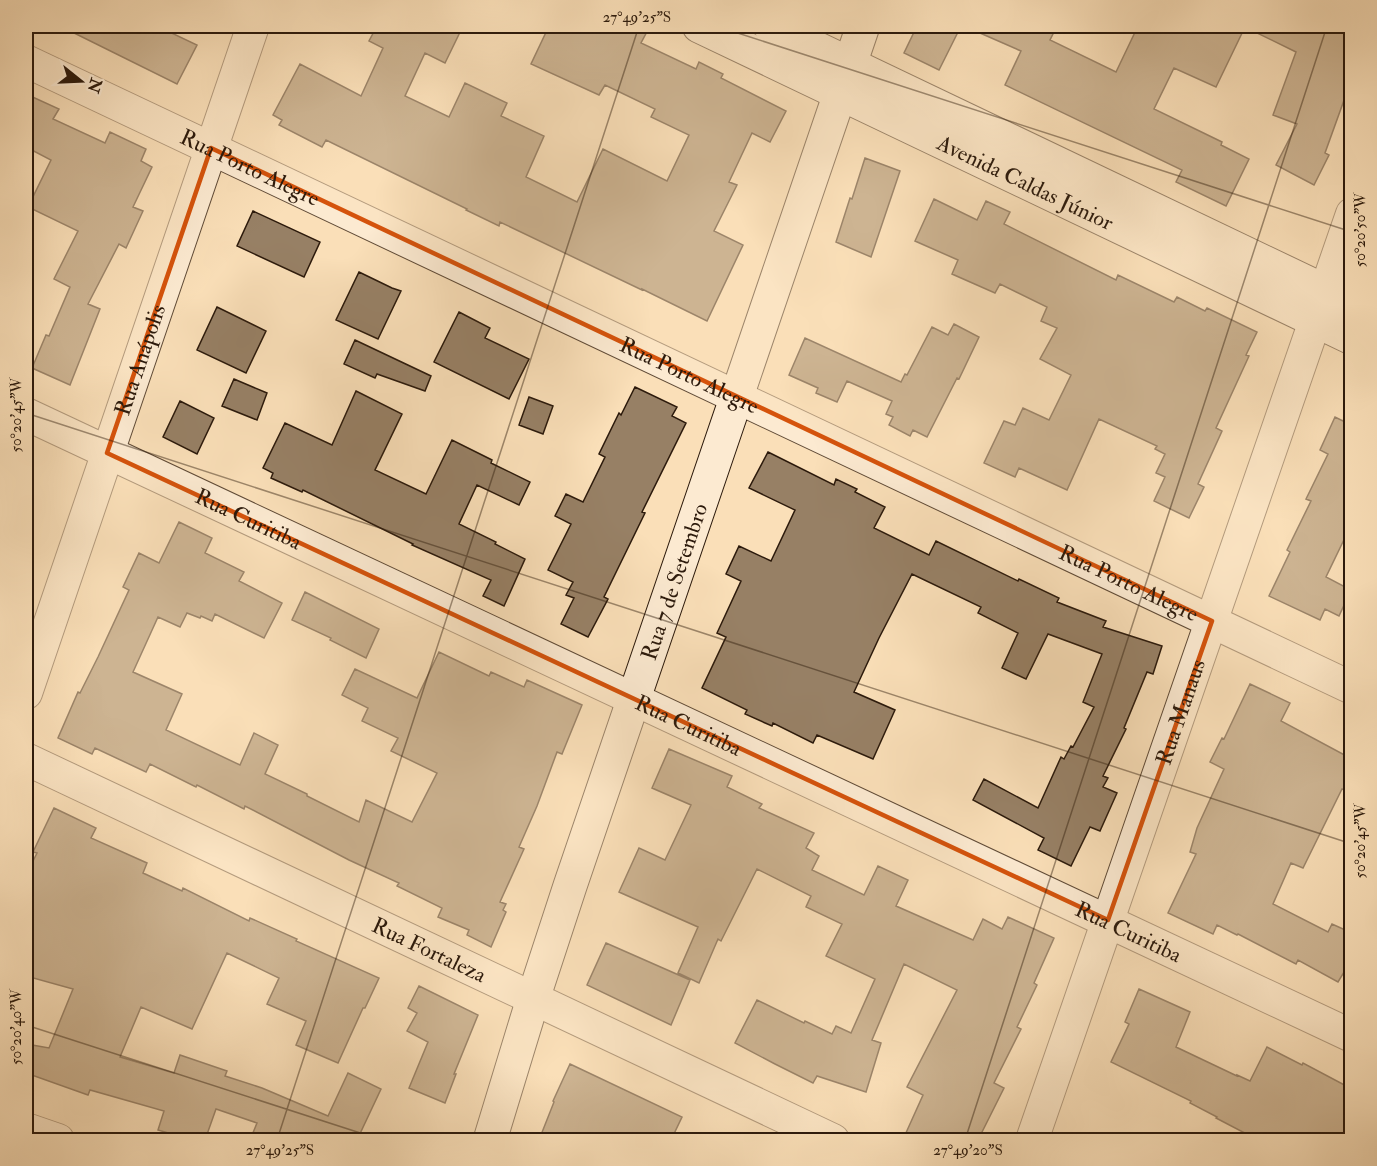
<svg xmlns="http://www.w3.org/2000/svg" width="1377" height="1166" font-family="'IM FELL Double Pica',serif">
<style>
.building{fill:#978065;stroke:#2c1a0c;stroke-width:1.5}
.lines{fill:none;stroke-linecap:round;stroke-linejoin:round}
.street-casing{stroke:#604b37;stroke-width:34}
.secondary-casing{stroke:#2c1a0c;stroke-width:35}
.street{stroke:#fcead1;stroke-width:32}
.secondary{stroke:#fcead1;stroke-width:33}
.marked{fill:none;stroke:#d5530c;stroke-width:4.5;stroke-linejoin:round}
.ticks{fill:none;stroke:#2c1a0c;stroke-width:1.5;stroke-opacity:0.45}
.labels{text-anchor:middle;stroke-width:6;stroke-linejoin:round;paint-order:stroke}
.street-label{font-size:22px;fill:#2c1a0c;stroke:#fcead1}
.neatline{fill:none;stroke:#2c1a0c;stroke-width:2}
.ticks-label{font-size:15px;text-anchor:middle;fill:#2c1a0c}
</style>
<rect width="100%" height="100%" fill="#fadfb8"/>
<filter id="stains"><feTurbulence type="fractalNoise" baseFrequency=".00333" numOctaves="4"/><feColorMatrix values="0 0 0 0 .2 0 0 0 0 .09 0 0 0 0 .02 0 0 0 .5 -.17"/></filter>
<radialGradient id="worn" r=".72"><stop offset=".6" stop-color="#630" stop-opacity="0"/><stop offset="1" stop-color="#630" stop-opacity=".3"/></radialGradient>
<path class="building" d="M 60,26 L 157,26 L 197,45 L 177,84 Z
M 377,26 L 463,26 L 445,63 L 425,53 L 405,96 L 449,117 L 465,83 L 507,103 L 501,116 L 544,136 L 526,177 L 577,202 L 603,149 L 667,181 L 689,135 L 651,117 L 655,109 L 605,85 L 599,95 L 531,64 L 549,26 L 650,26 L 641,43 L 696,69 L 699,62 L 723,74 L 721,78 L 786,111 L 770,142 L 752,133 L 729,182 L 737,185 L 714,231 L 743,245 L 707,321 L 642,289 L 642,290 L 500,222 L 499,226 L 466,210 L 467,209 L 326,140 L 322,147 L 279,125 L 282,120 L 273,115 L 300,64 L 361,96 L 383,48 L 369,41 Z
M 917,26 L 961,26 L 939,70 L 904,53 Z
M 964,26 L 1057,26 L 1050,40 L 1116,72 L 1138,26 L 1352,26 L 1352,78 L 1325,153 L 1329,155 L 1314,185 L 1276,165 L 1297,124 L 1273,115 L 1296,52 L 1245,27 L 1216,87 L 1174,68 L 1154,109 L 1222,142 L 1221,145 L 1249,159 L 1226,206 L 1176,182 L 1182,170 L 1005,85 L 1021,51 Z
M 26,94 L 59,109 L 53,119 L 105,143 L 110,132 L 146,149 L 141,161 L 152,167 L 133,207 L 143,211 L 126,248 L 119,244 L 88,304 L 100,309 L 70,385 L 32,368 L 46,335 L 49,336 L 70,287 L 54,279 L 78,231 L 28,207 L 51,160 L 26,147 Z
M 865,158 L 900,171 L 871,257 L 836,242 L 850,198 L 852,199 Z
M 934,199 L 977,220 L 986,201 L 1010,212 L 1004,224 L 1116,280 L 1118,275 L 1174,302 L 1177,297 L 1205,311 L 1207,308 L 1257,332 L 1246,355 L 1249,356 L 1216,428 L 1222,431 L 1198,484 L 1204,487 L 1189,518 L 1154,501 L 1165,477 L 1156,473 L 1165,454 L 1155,449 L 1157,446 L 1099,419 L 1067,490 L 1019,468 L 1015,477 L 984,463 L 1004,421 L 1015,425 L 1023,408 L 1049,420 L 1071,375 L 1040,359 L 1057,328 L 1041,321 L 1047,307 L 1000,284 L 995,293 L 952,274 L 958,260 L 915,241 Z
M 253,211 L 320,242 L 304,277 L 237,246 Z
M 359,272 L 392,288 L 401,291 L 378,339 L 336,320 Z
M 217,307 L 266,331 L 246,373 L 197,350 Z
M 459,312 L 490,328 L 485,338 L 529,359 L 509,399 L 434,362 Z
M 954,324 L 979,337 L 959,379 L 957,378 L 927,437 L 913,430 L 910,436 L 889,425 L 893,417 L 886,414 L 892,401 L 847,381 L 837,402 L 816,393 L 818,388 L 789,375 L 805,338 L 901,382 L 905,374 L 907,375 L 932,327 L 948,335 Z
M 355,340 L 431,376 L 425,391 L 377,374 L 375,378 L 344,364 Z
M 234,379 L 267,393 L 257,420 L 222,406 Z
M 635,387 L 677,407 L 672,416 L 686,423 L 642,512 L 645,513 L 604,597 L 608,599 L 588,637 L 561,624 L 574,598 L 566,595 L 573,582 L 548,570 L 571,524 L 555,516 L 566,494 L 583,502 L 605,457 L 599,454 L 619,413 L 621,415 Z
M 356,391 L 402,414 L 375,470 L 426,494 L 452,440 L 492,460 L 491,463 L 530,482 L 519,505 L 477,485 L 459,524 L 496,542 L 495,544 L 525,559 L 504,606 L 483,596 L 491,580 L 412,545 L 413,544 L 303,490 L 302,492 L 271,478 L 273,473 L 263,468 L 285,423 L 332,445 Z
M 529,397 L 553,406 L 543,434 L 519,425 Z
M 180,401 L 214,418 L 197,454 L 163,437 Z
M 1352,402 L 1352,523 L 1326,577 L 1351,590 L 1339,616 L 1325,609 L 1320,620 L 1269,596 L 1290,552 L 1287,550 L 1311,501 L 1306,499 L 1328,454 L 1320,450 L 1335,417 L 1343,421 Z
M 768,452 L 834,485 L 836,479 L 857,489 L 855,492 L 885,507 L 874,528 L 929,555 L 936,541 L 1018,581 L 1019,579 L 1059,598 L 1057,602 L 1106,621 L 1103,627 L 1162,646 L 1153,674 L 1147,672 L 1124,728 L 1126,729 L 1103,776 L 1108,778 L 1103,787 L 1117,793 L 1100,831 L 1090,827 L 1071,866 L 1038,850 L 1044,838 L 973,800 L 984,779 L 1038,808 L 1061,757 L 1064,759 L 1071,746 L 1073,747 L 1094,707 L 1083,702 L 1102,654 L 1048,634 L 1026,679 L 1002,668 L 1018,633 L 978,613 L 981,607 L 912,574 L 879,638 L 854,692 L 895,710 L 873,759 L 817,735 L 813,743 L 773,723 L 772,726 L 745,714 L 747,710 L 702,688 L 726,637 L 717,633 L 741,581 L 726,574 L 739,546 L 771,561 L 795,510 L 749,488 Z
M 179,522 L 212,538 L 205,553 L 244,572 L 239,581 L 282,603 L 264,638 L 215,614 L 212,621 L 201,616 L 200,618 L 187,613 L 180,627 L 158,617 L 133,672 L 182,694 L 166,730 L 240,765 L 254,733 L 278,745 L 265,774 L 307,794 L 307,796 L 359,822 L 366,800 L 412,822 L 437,773 L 391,751 L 398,738 L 362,721 L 368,708 L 342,695 L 355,669 L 417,698 L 439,652 L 489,676 L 491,672 L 524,687 L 527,680 L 582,705 L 562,754 L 557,752 L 537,806 L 519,847 L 524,849 L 500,902 L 506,904 L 503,910 L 506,912 L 491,947 L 467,935 L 469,930 L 438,917 L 442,908 L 397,886 L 399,883 L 349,860 L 245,806 L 244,809 L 197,785 L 196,787 L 150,764 L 146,772 L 95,748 L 92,754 L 58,738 L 78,692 L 80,693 L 98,657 L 129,590 L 123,587 L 139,553 L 159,563 Z
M 305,592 L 379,629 L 366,658 L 330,640 L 331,638 L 292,620 Z
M 1250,684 L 1290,703 L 1281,721 L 1352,759 L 1352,793 L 1342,789 L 1303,868 L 1291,863 L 1273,904 L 1328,932 L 1332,924 L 1352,933 L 1352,959 L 1338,982 L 1298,960 L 1296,964 L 1238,934 L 1237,935 L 1217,925 L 1213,934 L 1168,913 L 1196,854 L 1190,852 L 1197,828 L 1224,769 L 1210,762 L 1222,738 L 1224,739 Z
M 669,749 L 732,776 L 727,787 L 762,804 L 759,808 L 814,833 L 806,848 L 819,856 L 812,870 L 864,895 L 878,866 L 908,880 L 896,906 L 973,940 L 983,919 L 1002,929 L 1008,917 L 1054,938 L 1034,983 L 1037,985 L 1017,1027 L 1021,1029 L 994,1083 L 1004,1088 L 978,1140 L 917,1140 L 905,1135 L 923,1095 L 907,1087 L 957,990 L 904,964 L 872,1040 L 881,1043 L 866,1092 L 817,1076 L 813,1083 L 775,1064 L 735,1043 L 757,1000 L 804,1023 L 805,1021 L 832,1034 L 836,1026 L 851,1033 L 875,979 L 826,956 L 842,924 L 806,907 L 811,896 L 757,869 L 721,941 L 718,939 L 699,983 L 678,973 L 698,927 L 619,892 L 639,848 L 665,860 L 691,805 L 652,788 Z
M 54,808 L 96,828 L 91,838 L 147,863 L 143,873 L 182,891 L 183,888 L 249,921 L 250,918 L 297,939 L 296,941 L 379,978 L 365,1008 L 363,1008 L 338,1063 L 296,1045 L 306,1021 L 267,1004 L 279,978 L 227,953 L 192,1029 L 141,1007 L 120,1057 L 174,1073 L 180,1055 L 227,1071 L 225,1076 L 262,1088 L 328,1116 L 348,1073 L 381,1089 L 357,1140 L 250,1140 L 257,1123 L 216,1109 L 205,1140 L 192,1140 L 158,1130 L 164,1111 L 90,1090 L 88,1095 L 26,1073 L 26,1044 L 49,1048 L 73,989 L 26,976 L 26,875 L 37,853 L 33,852 Z
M 606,943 L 690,980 L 671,1025 L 587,985 Z
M 419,986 L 478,1015 L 454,1074 L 456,1074 L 445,1103 L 409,1088 L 428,1042 L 407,1031 L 417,1013 L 408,1008 Z
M 1139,989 L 1190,1012 L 1176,1047 L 1237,1076 L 1237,1075 L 1250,1081 L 1267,1047 L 1302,1065 L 1303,1063 L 1352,1089 L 1352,1140 L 1258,1140 L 1216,1118 L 1217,1117 L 1190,1103 L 1191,1101 L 1111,1062 L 1129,1024 L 1125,1022 Z
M 570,1064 L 682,1117 L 671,1140 L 539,1140 L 554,1102 L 553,1101 Z"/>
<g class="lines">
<g class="street-casing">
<g id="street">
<path id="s1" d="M 26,61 L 1352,688"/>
<path id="s2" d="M 26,414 L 1352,1036"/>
<path id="s3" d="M 26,693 L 253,26"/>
<path id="s4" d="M 26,759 L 833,1140"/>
<path d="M 26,1129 L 58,1140"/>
<path id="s5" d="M 1032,1140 L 1352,214"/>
</g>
</g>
<g class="secondary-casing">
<g id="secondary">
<path id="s6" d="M 699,26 L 1352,338"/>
<path d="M 770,26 L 1352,304"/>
<path id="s7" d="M 490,1140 L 533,999 L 570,886 L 863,26"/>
</g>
</g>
<use href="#street" class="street"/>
<use href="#secondary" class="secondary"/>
</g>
<path d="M0 0H1377V1166H0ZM 211,148 L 1212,621 L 1108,920 L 107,453 Z" fill="#fadfb8" fill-opacity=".55" fill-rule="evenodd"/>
<path class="marked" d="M 211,148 L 1212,621 L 1108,920 L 107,453 Z"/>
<path class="ticks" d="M 716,26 L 1352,232M 26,413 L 1352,844M 26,1025 L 382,1140M 277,1140 L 639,26M 965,1140 L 1327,26"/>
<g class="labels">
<g class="street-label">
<text dy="8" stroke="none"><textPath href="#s1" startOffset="248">Rua Porto Alegre</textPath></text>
<text dy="8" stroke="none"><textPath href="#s6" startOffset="362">Avenida Caldas Júnior</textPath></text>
<text dy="8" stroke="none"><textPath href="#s3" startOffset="352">Rua Anápolis</textPath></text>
<text dy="8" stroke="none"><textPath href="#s1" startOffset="734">Rua Porto Alegre</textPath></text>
<text dy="8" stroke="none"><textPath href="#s2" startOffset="246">Rua Curitiba</textPath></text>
<text dy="8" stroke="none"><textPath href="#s7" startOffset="588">Rua 7 de Setembro</textPath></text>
<text dy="8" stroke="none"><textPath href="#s1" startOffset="1220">Rua Porto Alegre</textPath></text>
<text dy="8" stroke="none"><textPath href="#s5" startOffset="453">Rua Manaus</textPath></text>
<text dy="8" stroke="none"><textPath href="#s2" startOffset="732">Rua Curitiba</textPath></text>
<text dy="8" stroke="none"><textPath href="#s2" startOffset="1218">Rua Curitiba</textPath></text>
<text dy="8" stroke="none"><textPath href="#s4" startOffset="446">Rua Fortaleza</textPath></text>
</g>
</g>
<rect width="1377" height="1166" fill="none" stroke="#fadfb8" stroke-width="66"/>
<g transform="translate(81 81) rotate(108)" stroke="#fcead1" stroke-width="4.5" paint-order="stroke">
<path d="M0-4.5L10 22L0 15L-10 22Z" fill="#2c1a0c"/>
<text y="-9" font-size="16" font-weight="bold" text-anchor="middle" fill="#2c1a0c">N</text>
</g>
<rect x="33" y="33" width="1311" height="1100" class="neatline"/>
<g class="ticks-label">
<text x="637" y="22">27°49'25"S</text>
<text transform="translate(1360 230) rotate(-90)" y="5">50°20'50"W</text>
<text transform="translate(16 415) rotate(-90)" y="5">50°20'45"W</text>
<text transform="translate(1360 841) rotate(-90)" y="5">50°20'45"W</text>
<text transform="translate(16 1027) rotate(-90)" y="5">50°20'40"W</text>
<text x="280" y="1155">27°49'25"S</text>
<text x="968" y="1155">27°49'20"S</text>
</g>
<rect width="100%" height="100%" filter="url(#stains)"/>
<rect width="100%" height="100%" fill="url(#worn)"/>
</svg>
